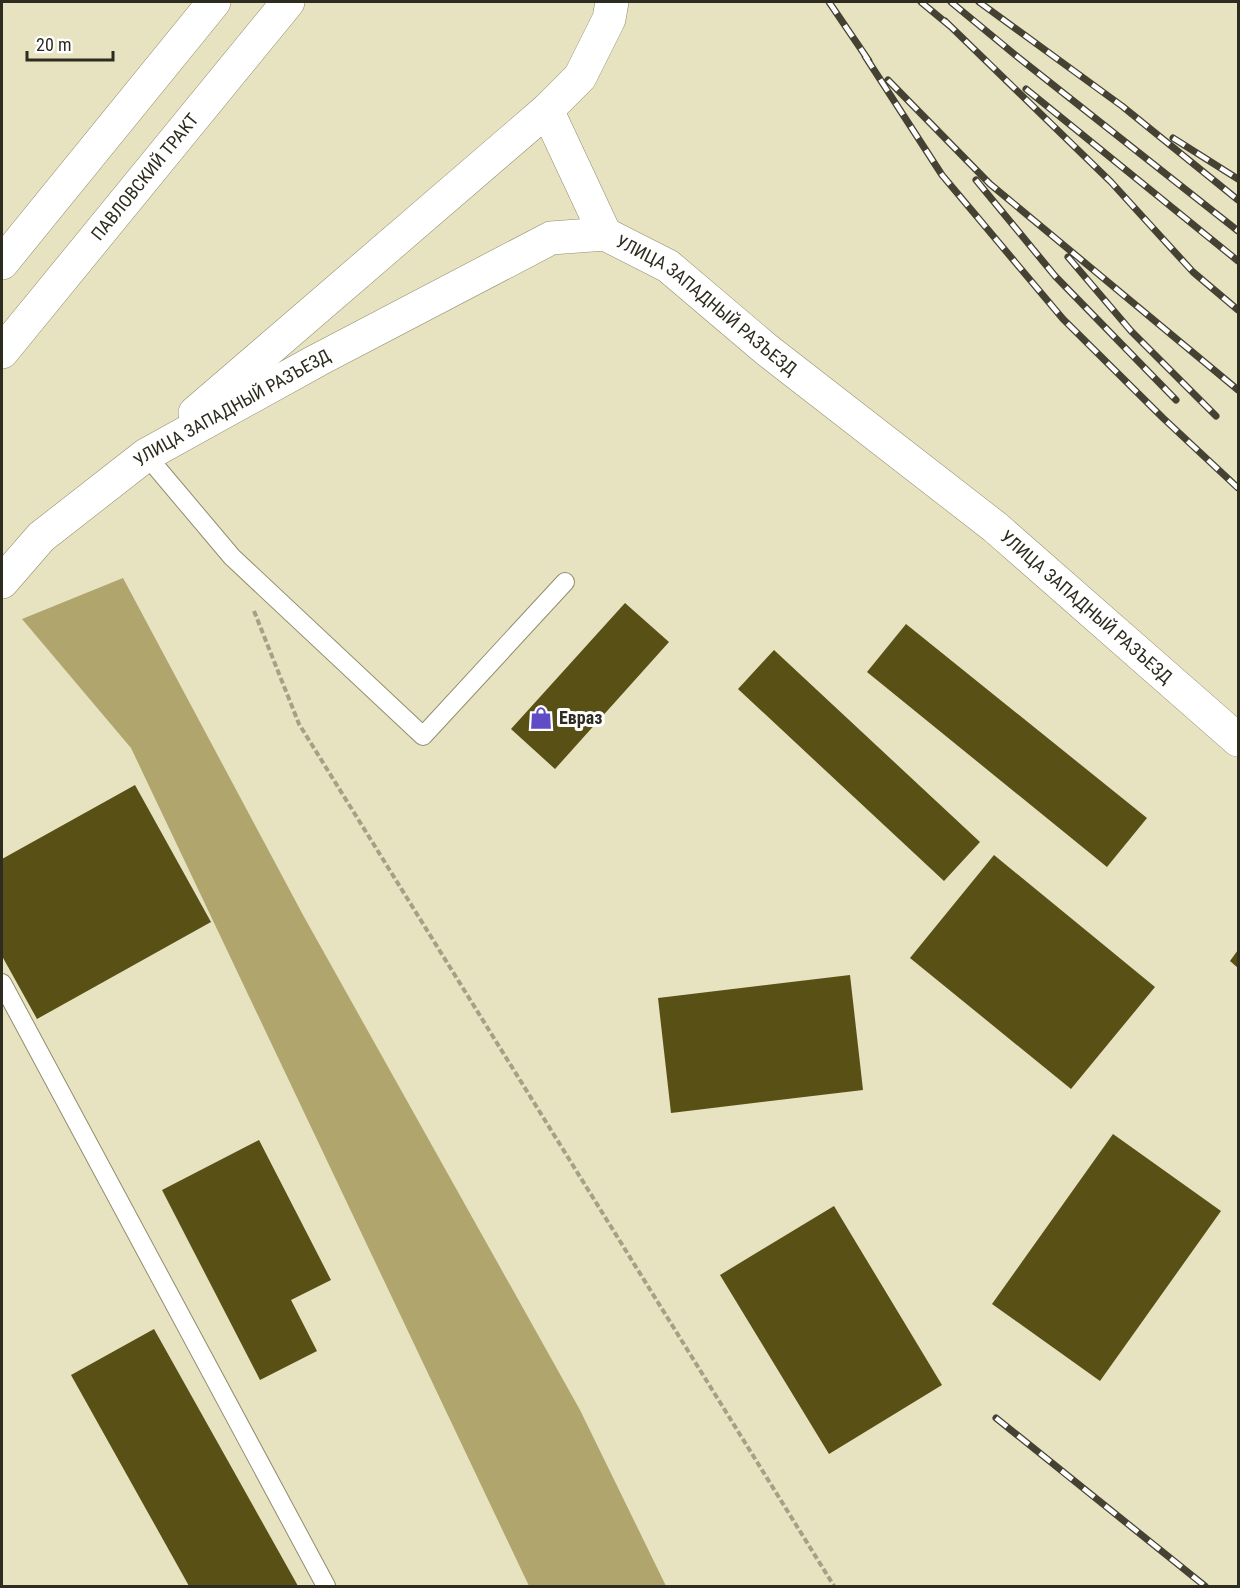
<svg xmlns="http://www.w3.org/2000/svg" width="1240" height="1588" font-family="'Roboto Condensed',sans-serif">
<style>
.forest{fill:#b0a66d}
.building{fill:#595016}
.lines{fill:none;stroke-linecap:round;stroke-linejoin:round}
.service-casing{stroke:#928d6d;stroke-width:20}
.minor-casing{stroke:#928d6d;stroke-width:34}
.trunk-casing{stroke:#928d6d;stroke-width:34}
.path{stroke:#a5a186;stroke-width:4;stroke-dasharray:6 3;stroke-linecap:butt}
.service{stroke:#fff;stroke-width:18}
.minor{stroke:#fff;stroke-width:33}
.trunk{stroke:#fff;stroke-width:33}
.rail-casing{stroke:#454233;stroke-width:7}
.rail{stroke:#fff;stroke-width:4.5;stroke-dasharray:14;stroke-linecap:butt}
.labels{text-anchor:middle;stroke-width:6;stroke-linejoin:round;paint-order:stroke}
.street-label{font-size:18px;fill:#2e2c1f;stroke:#fff}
.poi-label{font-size:18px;font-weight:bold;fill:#2e2c1f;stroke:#fff;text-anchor:start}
</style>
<rect width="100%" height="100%" fill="#e7e2c0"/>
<path class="forest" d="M 123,578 L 303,915 L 580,1410 L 666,1586 L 529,1586 L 131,748 L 22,619 Z"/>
<path class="building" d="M 625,603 L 669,642 L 555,769 L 511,729 Z
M 906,624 L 1147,818 L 1107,867 L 867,672 Z
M 774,650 L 980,842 L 944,881 L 738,689 Z
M 135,785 L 211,922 L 37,1019 L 2,956 L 2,859 Z
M 994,855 L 1155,987 L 1071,1089 L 910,958 Z
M 1238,950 L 1238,968 L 1230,961 Z
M 850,975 L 863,1090 L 671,1113 L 658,998 Z
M 1113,1134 L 1221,1211 L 1100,1381 L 992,1304 Z
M 259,1140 L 331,1280 L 291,1300 L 317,1351 L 260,1380 L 162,1190 Z
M 834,1206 L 942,1385 L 829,1454 L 720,1275 Z
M 154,1329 L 298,1586 L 189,1586 L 71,1375 Z"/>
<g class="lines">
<g class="service-casing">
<path id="service" d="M 146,455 L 232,557 L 423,736 L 565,582
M 2,983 L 326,1586"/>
</g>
<g class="minor-casing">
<g id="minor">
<path d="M 547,110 L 605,234"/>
<path d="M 195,413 L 547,110 L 580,77 L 609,19 L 612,2"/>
<path id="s1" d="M 2,582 L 41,537 L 146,455 L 316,361 L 551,238 L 605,234 L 668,266 L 767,350 L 995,527 L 1238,740"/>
</g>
</g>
<g class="trunk-casing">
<g id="trunk">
<path d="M 2,263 L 214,2"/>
<path id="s2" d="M 2,352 L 288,2"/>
</g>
</g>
<path class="path" d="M 254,611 L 299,724 L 834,1586"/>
<use href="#service" class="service"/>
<use href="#minor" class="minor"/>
<use href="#trunk" class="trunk"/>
<g class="rail-casing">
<path id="rail" d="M 829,2 L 869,61
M 921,2 L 950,26
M 951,2 L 1019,58 L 1238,231
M 979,2 L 1122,106 L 1238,200
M 945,21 L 1111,182 L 1193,272 L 1238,310
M 865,56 L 942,175 L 1063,319 L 1163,418 L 1238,488
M 888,80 L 990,184 L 1238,390
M 1026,89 L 1238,261
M 1173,138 L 1238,179
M 976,180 L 1055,276 L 1176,400
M 1068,257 L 1131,331 L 1216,416
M 996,1418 L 1205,1586"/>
</g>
<use href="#rail" class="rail"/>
</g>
<defs>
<g id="shop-bare" transform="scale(1.8)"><path d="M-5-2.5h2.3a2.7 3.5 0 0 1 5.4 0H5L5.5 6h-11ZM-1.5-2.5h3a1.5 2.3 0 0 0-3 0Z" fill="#604cc5" stroke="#fff" stroke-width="2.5" paint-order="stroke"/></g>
</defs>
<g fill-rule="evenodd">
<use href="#shop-bare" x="541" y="718"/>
</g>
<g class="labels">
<g class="street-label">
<text dy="6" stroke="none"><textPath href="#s2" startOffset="226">ПАВЛОВСКИЙ ТРАКТ</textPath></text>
<text dy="6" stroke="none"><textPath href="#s1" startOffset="831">УЛИЦА ЗАПАДНЫЙ РАЗЪЕЗД</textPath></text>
<text dy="6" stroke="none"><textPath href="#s1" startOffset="291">УЛИЦА ЗАПАДНЫЙ РАЗЪЕЗД</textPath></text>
<text dy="6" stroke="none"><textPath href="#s1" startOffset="1317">УЛИЦА ЗАПАДНЫЙ РАЗЪЕЗД</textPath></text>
</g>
<g class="poi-label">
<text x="559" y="724">Евраз</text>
</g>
</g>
<rect width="1240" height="1588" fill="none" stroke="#2e2c1f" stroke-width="6"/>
<path d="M27 51v9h86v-9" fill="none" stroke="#2e2c1f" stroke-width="3"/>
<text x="36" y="51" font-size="18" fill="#2e2c1f" stroke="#ffffff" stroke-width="4.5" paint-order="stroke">20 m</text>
</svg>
